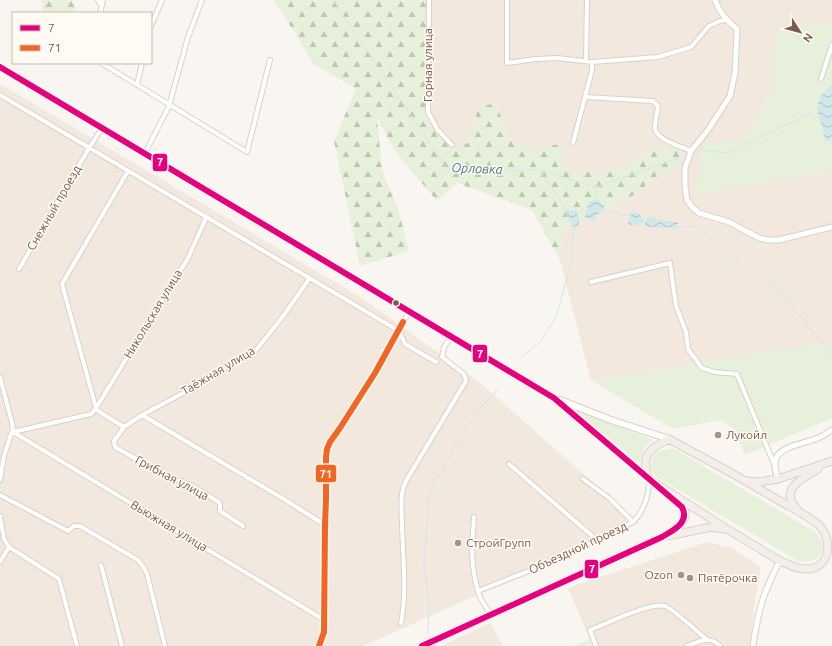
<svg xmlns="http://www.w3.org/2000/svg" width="832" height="646" font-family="Ubuntu,sans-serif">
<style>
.residential{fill:#f2e8de}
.grass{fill:#e7f0db}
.forest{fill:url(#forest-firs)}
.water{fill:url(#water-waves)}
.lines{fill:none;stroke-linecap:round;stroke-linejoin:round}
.stream{stroke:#d0e8ea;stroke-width:1}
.minor-casing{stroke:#d7d1cb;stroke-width:6}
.tertiary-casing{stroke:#d7d1cb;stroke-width:7}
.secondary-casing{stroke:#d9d2cb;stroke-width:8}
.primary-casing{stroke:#dad1cc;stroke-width:9}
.minor{stroke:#fefefd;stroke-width:4}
.tertiary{stroke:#fefefd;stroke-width:5}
.secondary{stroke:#fefefd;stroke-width:6}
.primary{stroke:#f3eee8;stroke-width:7}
.bus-1-casing{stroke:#fffaf3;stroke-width:9}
.bus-2-casing{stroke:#fffaf3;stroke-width:9}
.bus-1{stroke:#e5007d;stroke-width:6}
.bus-2{stroke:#f26522;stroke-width:6}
.bus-dot{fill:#7a5c4d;stroke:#fffaf3;stroke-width:1.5}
.poi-dot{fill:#a69286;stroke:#fffaf3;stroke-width:1.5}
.labels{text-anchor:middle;stroke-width:3;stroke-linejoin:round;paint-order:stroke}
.street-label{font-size:12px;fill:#7a5c4d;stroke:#fffaf3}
.poi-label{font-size:12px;fill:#7a5c4d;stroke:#fffaf3;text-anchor:start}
.water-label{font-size:13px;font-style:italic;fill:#437c86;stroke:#fffaf3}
.line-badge{stroke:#fffaf3;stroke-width:1.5}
.badge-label{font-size:11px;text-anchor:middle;font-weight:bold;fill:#fff}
</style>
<defs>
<pattern id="forest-firs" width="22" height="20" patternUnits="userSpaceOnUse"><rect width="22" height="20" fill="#e7f0db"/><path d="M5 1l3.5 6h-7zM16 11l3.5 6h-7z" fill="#c0c6b4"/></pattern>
<pattern id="water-waves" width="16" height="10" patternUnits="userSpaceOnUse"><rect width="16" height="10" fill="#d0e8ea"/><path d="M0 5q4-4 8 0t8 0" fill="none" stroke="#aebfc0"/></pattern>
</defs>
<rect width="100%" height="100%" fill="#f9f5f0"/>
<path class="residential" d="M 426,0 L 832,0 L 832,24 L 780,30 L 773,49 L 773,91 L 742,141 L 696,193 L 832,171 L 832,347 L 817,345 L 591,380 L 560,260 L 563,228 L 634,195 L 660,174 L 680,166 L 656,146 L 621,169 L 603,173 L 566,169 L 561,144 L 533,148 L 508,138 L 478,109 L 468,143 L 452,145 L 435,131 L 426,113 Z
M 0,84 L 362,298 L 478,381 L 639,523 L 363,646 L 0,646 Z
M 707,542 L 734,549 L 761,567 L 754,608 L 751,646 L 593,646 L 568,588 Z
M 491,623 L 503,646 L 441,646 L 490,623 Z"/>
<path class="grass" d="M 832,24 L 832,171 L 696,193 L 705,143 L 742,141 L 773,91 L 773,49 L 780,29 Z
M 817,345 L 832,347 L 832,418 L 745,455 L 735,430 L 721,420 L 673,429 L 591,380 Z
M 563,403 L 653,440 L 644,448 L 639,463 Z
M 673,448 L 815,532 C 832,548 820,565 798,561 L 657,477 L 650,467 L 654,456 L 657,452 Z
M 590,639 L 593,646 L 573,646 Z"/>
<path class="forest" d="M 42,0 L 72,0 L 77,13 L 43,13 Z
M 274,0 L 426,0 L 426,113 L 435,131 L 452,145 L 468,143 L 478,109 L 496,102 L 508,138 L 533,148 L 561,144 L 566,169 L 603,173 L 621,169 L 656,146 L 683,152 L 680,166 L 660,174 L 634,195 L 564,228 L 560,260 L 532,210 L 457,183 L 437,201 L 394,150 L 377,117 L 382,170 L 399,212 L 409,251 L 360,266 L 334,141 L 356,89 L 314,64 Z"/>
<path class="water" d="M 832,85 L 832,140 L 826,142 L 817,110 L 820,96 Z
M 597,200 L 604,206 L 604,209 L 597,215 L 595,222 L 587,217 L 586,211 L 589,202 Z
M 567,209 L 576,211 L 579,218 L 579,226 L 573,227 L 565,213 Z
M 633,211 L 640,215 L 644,221 L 637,225 L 628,225 L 630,215 Z
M 650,217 L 664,221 L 672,221 L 678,223 L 676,229 L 672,229 L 669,227 L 661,228 L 645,226 L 645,221 L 647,218 Z"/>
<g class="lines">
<path class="stream" d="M 333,0 L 447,169 L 540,170 L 595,187 L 679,158
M 693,154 L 700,150 L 727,153 L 811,113
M 540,170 L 566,209
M 596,188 L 597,200
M 602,211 L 631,216
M 676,227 L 695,226 L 735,259 L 766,280 L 789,303 L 832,354
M 522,357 L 540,342 L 556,317 L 572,260 L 574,227
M 428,633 L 429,604 L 424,566 L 429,494 L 456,446 L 478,410 L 498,389"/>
<g class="minor-casing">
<path id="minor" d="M 98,0 L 101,5
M 429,0 L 428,112 L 437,129 L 452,145
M 507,0 L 507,63 L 536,59 L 557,58 L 592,62 L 658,57 L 691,47 L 709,26 L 720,21 L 726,20
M 100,13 L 103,0
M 151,26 L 162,0
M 586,61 L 587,0
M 103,63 L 103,64 L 247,152 L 270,60
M 821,79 L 832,45
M 137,85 L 142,63
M 0,95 L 399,331 L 405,344 L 436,362
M 586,97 L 653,101 L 658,106 C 657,113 655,121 655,128 C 655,139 682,147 691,151
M 573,143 L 592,70 L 592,62
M 145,153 L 169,106 L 188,37 L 202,0
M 19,269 L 89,148 L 102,128
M 591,282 L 670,263 L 676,306 L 686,332 L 688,349 L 702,368 L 714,372 L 737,374 L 774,464
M 0,377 L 12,423 L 13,432
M 142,415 L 282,498 L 325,525
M 124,427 L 98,411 L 96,408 L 62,284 L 128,171
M 13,432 L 321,618 L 324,619
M 13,432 L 91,414 L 96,408 L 188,258 L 206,218
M 509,464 L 597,540
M 583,479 L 609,498 L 633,522
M 0,480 L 4,456 L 11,434 L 13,432
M 0,495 L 68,531 L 74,526 L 80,526 L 138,560 L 144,568 L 147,574 L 165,646
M 0,516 L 4,539 L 9,547 L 59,579 L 77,646
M 474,517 C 472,544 470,564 478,591 L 562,558 L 633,522 C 644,511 649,495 649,479
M 243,526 L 220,511 L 220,503 L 191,485 L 164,475 L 115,447 L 114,441 L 124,427 L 142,415 L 185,392 L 257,349 L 284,315 L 309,279
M 0,562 L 9,547
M 101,565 L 122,646
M 478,591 L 480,597 L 491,616
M 401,623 C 407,593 403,557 402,527 C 402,511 399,495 406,481 L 466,381 L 464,374 L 442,357 L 444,347 L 451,337
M 319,646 L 324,632 L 325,525 L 326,499 L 326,457 L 327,449 L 330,442 L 340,428 L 375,373 L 399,331 L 409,311
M 596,646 L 590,630 C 606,624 650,602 665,606 C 673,609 698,632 706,639
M 687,646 C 699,642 710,635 720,646"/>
</g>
<g class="tertiary-casing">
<path id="tertiary" d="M 715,0 C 719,12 727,21 737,29 L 735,73 L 730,96 L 708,130 L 691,151 L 685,168 L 685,186 L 687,200 L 692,207 L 699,213 L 729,222 L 759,238 L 768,240 L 779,240 L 832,227
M 778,479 C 776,472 773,465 776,458 C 781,446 807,443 818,438 C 823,436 827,433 832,430
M 753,646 C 758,611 763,592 780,561"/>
</g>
<g class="secondary-casing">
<path id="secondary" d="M 0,67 L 554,398 L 649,479
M 560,400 L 611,420 L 669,439"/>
</g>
<g class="primary-casing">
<path id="primary" d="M 669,439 C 705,459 742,478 778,500 C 792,508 807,515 819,525 C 832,538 832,566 809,569 C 799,570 790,565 780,561 L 727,529 L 649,479 C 640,457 649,448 669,439 Z
M 749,481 L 759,482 L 778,479 L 832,461
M 797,509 C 778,489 803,478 818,469
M 668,536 L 711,527 L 725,529
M 422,646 L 662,537 C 671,532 693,521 682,507 C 680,504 676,501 673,499"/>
</g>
<use href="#minor" class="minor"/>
<use href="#tertiary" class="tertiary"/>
<use href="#secondary" class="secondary"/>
<use href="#primary" class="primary"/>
<g class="bus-1-casing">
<path id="bus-1" d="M 0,67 L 554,398 L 682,507 C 690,523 673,530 662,537 L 422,646"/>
</g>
<g class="bus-2-casing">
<path id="bus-2" d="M 319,646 L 324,632 L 325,525 L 326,499 L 326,457 L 327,449 L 330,442 L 340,428 L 375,373 L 403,322"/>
</g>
<use href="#bus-1" class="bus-1"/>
<use href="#bus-2" class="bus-2"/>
</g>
<circle class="bus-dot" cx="396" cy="303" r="3.5"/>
<g class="poi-dot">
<circle cx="718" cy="435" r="4"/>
<circle cx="458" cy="543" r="4"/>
<circle cx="681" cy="575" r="4"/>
<circle cx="690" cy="578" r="4"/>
</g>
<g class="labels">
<g class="street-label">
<text transform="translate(428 65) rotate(-90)" y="4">Горная улица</text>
<text transform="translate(54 208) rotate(-60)" y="4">Снежный проезд</text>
<text transform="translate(153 314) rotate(-59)" y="4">Никольская улица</text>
<text transform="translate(218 371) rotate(-31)" y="4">Таёжная улица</text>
<text transform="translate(172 478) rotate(28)" y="4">Грибная улица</text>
<text transform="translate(169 526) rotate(31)" y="4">Вьюжная улица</text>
<text transform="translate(578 548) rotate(-25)" y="4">Объездной проезд</text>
</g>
<g class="poi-label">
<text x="726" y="439">Лукойл</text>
<text x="466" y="547">СтройГрупп</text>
<text x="673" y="579" text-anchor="end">Ozon</text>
<text x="698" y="582">Пятёрочка</text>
</g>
<g class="water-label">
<text transform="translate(477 168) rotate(2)" y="5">Орловка</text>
</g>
</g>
<g class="line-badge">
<rect x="152" y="153" width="16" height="19" rx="4" fill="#e5007d"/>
<rect x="472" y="344" width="16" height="19" rx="4" fill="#e5007d"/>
<rect x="315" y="464" width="22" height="19" rx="4" fill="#f26522"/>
<rect x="584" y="559" width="15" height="20" rx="4" fill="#e5007d"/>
</g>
<g class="badge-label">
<text x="160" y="166">7</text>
<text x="480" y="358">7</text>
<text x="326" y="478">71</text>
<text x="592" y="573">7</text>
</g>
<rect x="12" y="12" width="140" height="52" fill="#fffaf3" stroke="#cabbb1"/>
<rect x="20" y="25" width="20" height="6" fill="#e5007d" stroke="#cabbb1"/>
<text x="48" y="32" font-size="12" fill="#7a5c4d">7</text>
<rect x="20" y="45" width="20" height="6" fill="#f26522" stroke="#cabbb1"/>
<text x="48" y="52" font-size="12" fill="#7a5c4d">71</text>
<g transform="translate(800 32) rotate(126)" stroke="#fffaf3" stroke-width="3" paint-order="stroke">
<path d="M0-3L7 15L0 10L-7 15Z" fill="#7a5c4d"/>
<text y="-6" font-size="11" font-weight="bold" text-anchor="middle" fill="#7a5c4d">N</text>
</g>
</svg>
